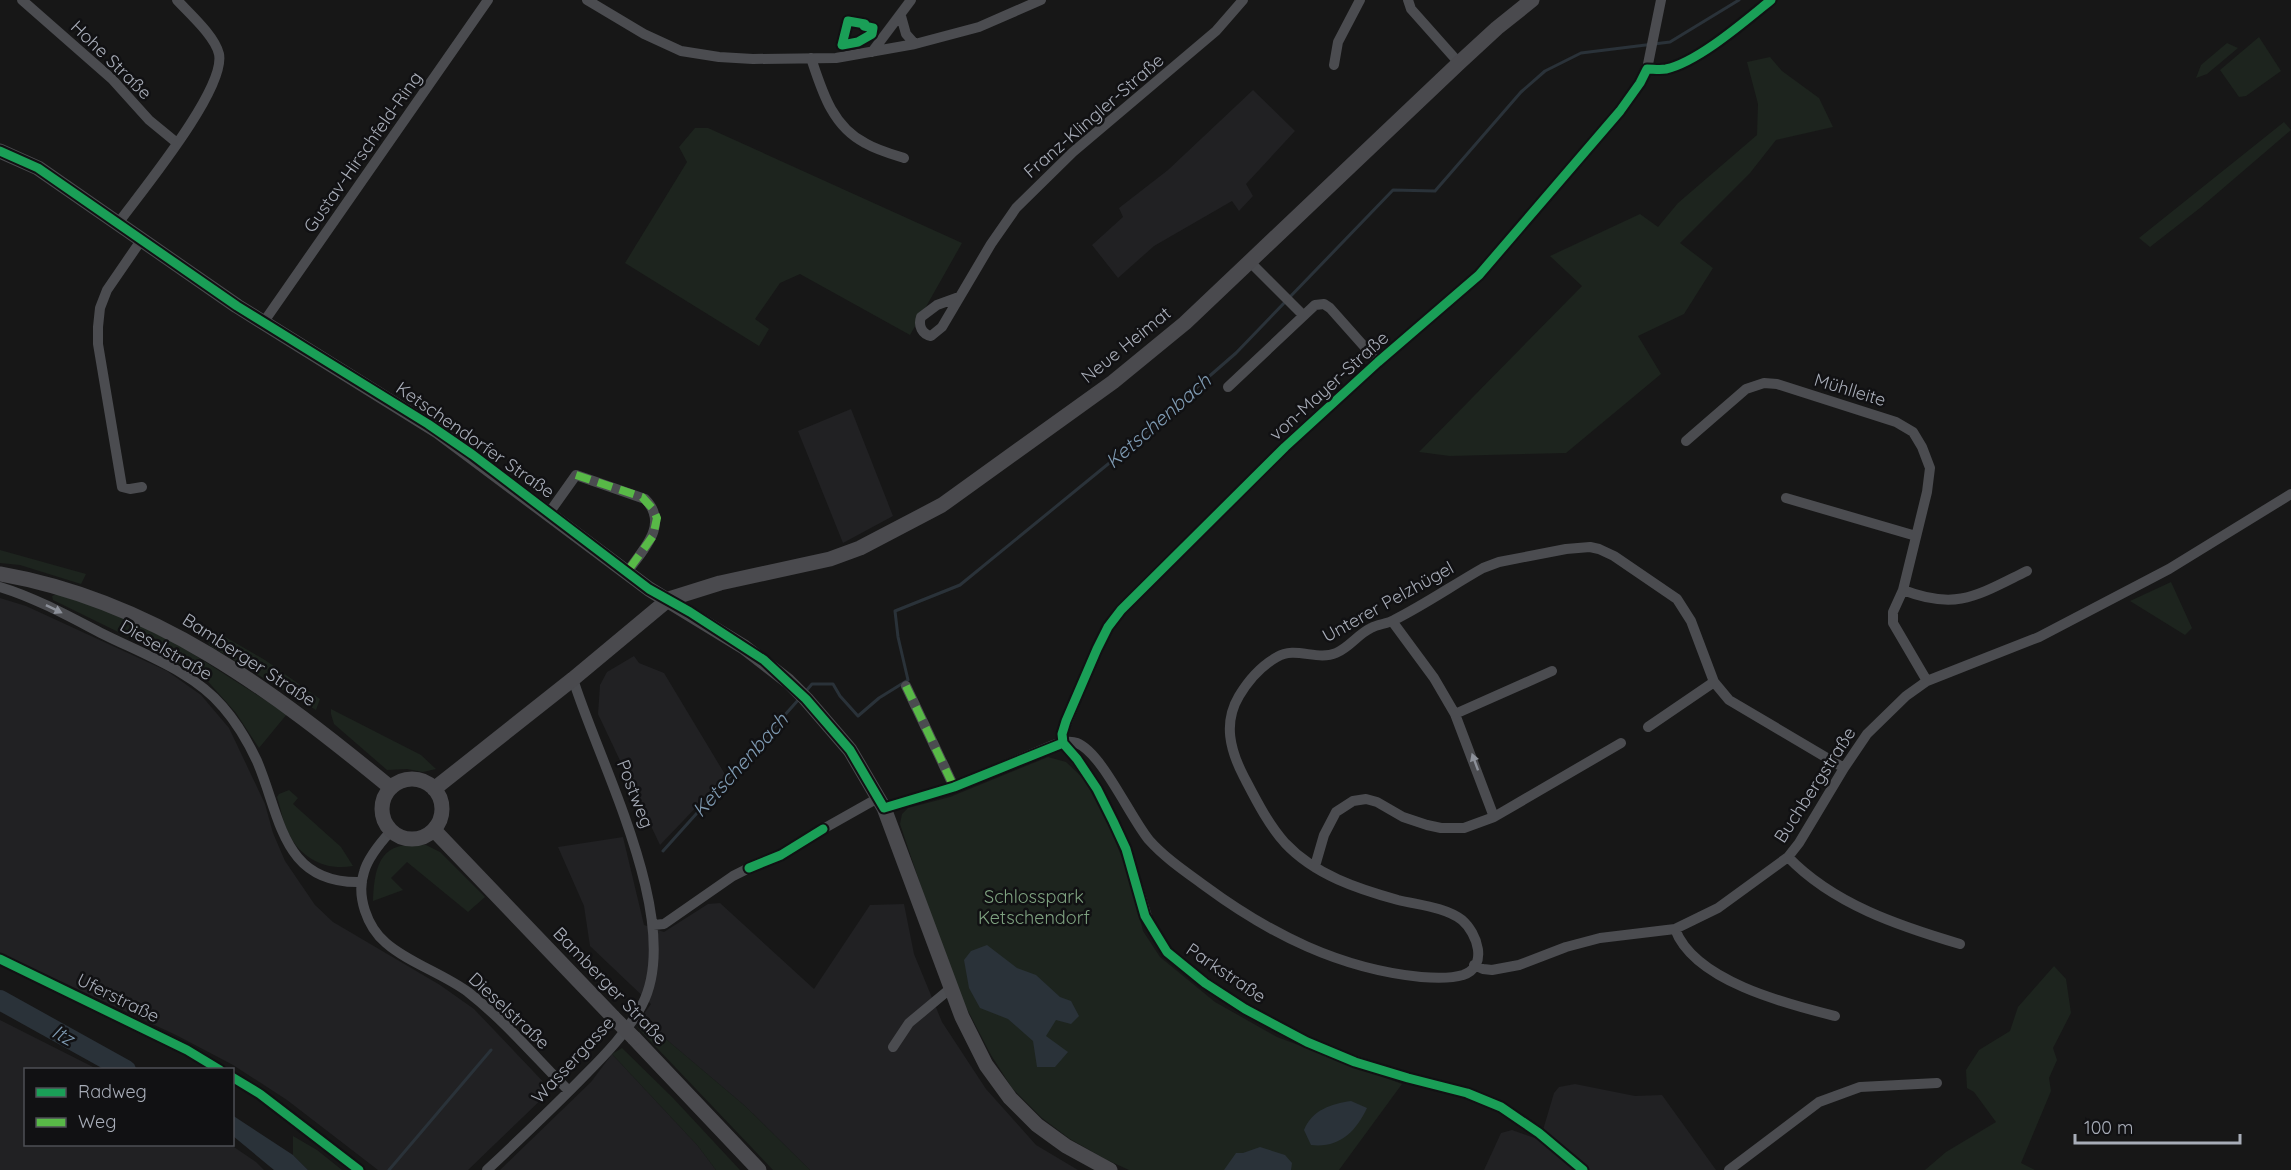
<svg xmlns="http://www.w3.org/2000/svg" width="2291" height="1170" font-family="Quicksand,sans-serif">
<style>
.built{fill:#212123}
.green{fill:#1d241e}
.water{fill:#2a3239}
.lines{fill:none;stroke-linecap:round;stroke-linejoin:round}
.stream{stroke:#2a3239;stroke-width:3}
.river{stroke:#2a3239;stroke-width:20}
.street{stroke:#4b4c50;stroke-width:10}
.secondary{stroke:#4a4a4e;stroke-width:15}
.secondary-bridge{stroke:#4a4a4e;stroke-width:15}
.quiet{stroke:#58b947;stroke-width:8;stroke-dasharray:15 8;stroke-linecap:butt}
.cycleway-casing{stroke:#111113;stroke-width:13}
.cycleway{stroke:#1a9f57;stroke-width:9}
.oneway{fill:#8c9099}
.labels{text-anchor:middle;stroke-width:5;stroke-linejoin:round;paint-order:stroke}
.street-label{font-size:18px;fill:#a8adb8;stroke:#111113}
.park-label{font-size:18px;fill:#7fa381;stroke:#111113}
.water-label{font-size:20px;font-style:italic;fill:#7f9bb3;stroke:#111113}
</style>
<rect width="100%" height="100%" fill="#171717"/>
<path class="built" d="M 1253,90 L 1295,131 L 1246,184 L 1253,196 L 1239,211 L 1232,201 L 1154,246 L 1118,278 L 1092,245 L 1123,217 L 1119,208 L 1168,170 Z
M 851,409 L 893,516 L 843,543 L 798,431 Z
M 0,598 L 26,606 L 167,671 L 201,695 L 229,728 L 265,804 L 273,833 L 285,861 L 315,905 L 333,922 L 440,985 L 474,1009 L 551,1090 L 468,1170 L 378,1170 L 287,1100 L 233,1065 L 176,1035 L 0,953 Z
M 634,656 L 639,663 L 664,673 L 726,776 L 660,845 L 598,714 L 600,685 L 607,672 Z
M 623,837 L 644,925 L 664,932 L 708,904 L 720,903 L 814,989 L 870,905 L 904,904 L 914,954 L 942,1022 L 986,1089 L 1036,1145 L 1078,1170 L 810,1170 L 745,1106 L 641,1018 L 651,1004 L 590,946 L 584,906 L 558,847 Z
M 0,1020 L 97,1069 L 26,1070 L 26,1144 L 231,1145 L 256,1162 L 264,1170 L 0,1170 Z
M 612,1054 L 698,1146 L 716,1170 L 500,1170 L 591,1082 Z
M 1575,1084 L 1635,1096 L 1662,1095 L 1716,1170 L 1484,1170 L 1501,1133 L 1512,1130 L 1540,1140 L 1554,1093 L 1559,1087 Z"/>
<path class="green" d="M 2259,37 L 2281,71 L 2246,96 L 2239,97 L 2220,70 Z
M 2227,43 L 2238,48 L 2207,74 L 2196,78 L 2201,65 Z
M 1770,57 L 1782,71 L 1819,98 L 1833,127 L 1776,140 L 1750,173 L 1680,243 L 1713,268 L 1684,314 L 1638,336 L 1661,374 L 1566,453 L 1450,456 L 1419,452 L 1582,286 L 1550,256 L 1640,214 L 1658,227 L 1678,203 L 1757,135 L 1758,104 L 1747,62 Z
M 2284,122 L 2291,130 L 2200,208 L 2150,247 L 2139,238 Z
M 695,128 L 708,128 L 962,243 L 910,335 L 800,274 L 780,283 L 755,319 L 769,329 L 759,346 L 625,263 L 687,162 L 679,147 Z
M 0,550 L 86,574 L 81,584 L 20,565 L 0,563 Z
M 2171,582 L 2192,628 L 2185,635 L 2130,601 Z
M 57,594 L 105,610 L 160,633 L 287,714 L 259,748 L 236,713 L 204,677 L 205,673 L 194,666 L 185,667 L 159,652 L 53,600 L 52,596 Z
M 206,626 L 265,660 L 320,699 L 316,710 L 209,645 Z
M 331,709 L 421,755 L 436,769 L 423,772 L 407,769 L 387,770 L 334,724 L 331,714 Z
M 1048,757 L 1066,762 L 1084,779 L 1108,823 L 1130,878 L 1143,931 L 1160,957 L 1215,1002 L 1277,1037 L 1402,1084 L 1339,1170 L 1129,1170 L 1107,1160 L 1070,1139 L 1042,1118 L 1012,1088 L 991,1055 L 953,982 L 900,824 L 902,814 L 908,808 L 950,797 Z
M 289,790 L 298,798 L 293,804 L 341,847 L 353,866 C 327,871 301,859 289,834 C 283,823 281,809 277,797 L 279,794 Z
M 426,845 L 440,852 L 485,897 L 468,912 L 407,862 L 391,878 L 403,890 L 373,901 C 374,882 375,854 397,847 C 406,844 417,845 426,845 Z
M 2054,966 L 2066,979 L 2071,1013 L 2053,1048 L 2057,1060 L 2049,1078 L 2051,1091 L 2021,1163 L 2035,1170 L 1925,1170 L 1946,1152 L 1996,1122 L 1974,1092 L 1967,1088 L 1966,1070 L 1979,1050 L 2010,1031 L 2018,1007 Z
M 641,1018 L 745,1106 L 810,1170 L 773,1170 L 637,1027 Z
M 622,1048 L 673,1098 L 740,1170 L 716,1170 L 698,1146 L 612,1054 Z
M 293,1136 L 317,1150 L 342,1170 L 308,1170 L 293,1155 Z"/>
<path class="water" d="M 987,945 L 1017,968 L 1036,975 L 1060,997 L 1071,1001 L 1079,1016 L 1071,1024 L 1056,1020 L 1046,1036 L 1068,1052 L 1055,1067 L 1037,1067 L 1033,1041 L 1008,1019 L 980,1008 L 969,988 L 964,960 L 971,951 Z
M 1351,1101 L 1367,1108 C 1355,1133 1339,1148 1311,1145 L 1304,1130 C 1312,1110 1331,1104 1351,1101 Z
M 232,1115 L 293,1155 L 308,1170 L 274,1170 L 233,1136 Z
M 1260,1147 L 1285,1155 L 1292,1163 L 1291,1170 L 1224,1170 L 1236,1153 L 1243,1153 Z"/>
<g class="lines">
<path class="stream" d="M 806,691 L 812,684 L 833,684 L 840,696 L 858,716 L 879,698 L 908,680 L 898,637 L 895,611 L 960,585 L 1113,460 L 1236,353 L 1393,190 L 1435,191 L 1521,92 L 1545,71 L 1581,53 L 1670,42 L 1739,0
M 663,851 L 800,698
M 389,1170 L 491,1050"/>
<path class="river" d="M 0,1000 L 126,1070"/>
<path class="street" d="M 22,0 L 112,79 L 149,120 L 177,143
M 587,0 L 644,34 L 681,51 L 719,57 L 753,59 L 836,58 L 915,44 L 979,27 L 1041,0
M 1408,0 L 1411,9 L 1459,63
M 901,16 L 906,34 L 915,44
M 872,52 L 911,0
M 811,58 C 822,91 832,126 865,143 C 877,150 891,154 904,158
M 1334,65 L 1338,42 L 1360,0
M 119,222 C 141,192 226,89 219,54 C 215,36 189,13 177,0
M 142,239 L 107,290 L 100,308 L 98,327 L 98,344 L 122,487 L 130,489 L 142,487
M 1250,262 L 1303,315
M 959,297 L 937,305 L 921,317 C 918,326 922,334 931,336 L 942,327 L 991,244 L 1016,208 L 1073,152 L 1216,31 L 1243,0
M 263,323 L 488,0
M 1228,387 L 1315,305 L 1324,304 L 1330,308 L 1378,362
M 1686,441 L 1746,389 L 1764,383 L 1777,384 L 1896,422 L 1913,432 L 1922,447 L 1930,468 L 1927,492 L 1903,590 L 1893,612 L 1893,623 L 1927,681
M 1786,498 L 1916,536
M 549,513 L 576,475 L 645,499 C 670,524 643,550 627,572
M 0,587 C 36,598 70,617 103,634 C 143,654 194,672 223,707 C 237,723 248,742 257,761 C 281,817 282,885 362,882
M 1903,590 C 1957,611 1978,595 2027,571
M 1392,621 L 1434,678 L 1455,714 L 1494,817
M 906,686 L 954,787
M 1455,714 L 1552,671
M 1648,727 L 1714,682
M 884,808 L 954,787 L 1053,745 C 1061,743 1069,740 1077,743 C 1102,753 1130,817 1149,840 C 1165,858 1186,872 1205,886 C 1270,934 1340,969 1421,977 C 1434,978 1450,979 1463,975 C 1489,966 1477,933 1462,920 C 1445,907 1418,905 1398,900 C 1358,889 1315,875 1285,843 C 1268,824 1256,800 1244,777 C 1230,750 1223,723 1239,696 C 1248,681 1261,666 1277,657 C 1295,646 1317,661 1336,653 C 1350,647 1358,634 1371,628 C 1378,624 1387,624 1394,620 C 1424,605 1453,585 1483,568 L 1499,562 L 1566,549 L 1590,547 L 1599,549 L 1614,556 L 1677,599 L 1691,621 L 1714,682 L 1729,700 L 1844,768
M 823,829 L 878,798
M 391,831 C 381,842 368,857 364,872 C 356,896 367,927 386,943 C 409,963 442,973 468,992 C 505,1021 536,1058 569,1091
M 1788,857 C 1833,904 1899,926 1960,944
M 1315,866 L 1324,835 L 1336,812 L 1353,801 L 1366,799 L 1377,802 L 1403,817 L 1427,825 L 1441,828 L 1464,828 L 1494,817 L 1621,743
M 653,925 L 664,924 L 733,876 L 749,868
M 1675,929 C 1694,981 1787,1004 1835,1016
M 0,959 L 187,1050 L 220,1070
M 1474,965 L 1483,969 L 1492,970 L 1519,965 L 1566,947 L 1600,938 L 1675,929 L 1718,908 L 1788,857 L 1799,843 L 1844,768 L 1867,734 L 1906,696 L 1927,681 L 2039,637 L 2169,569 L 2291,494
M 893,1047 L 909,1023 L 951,988
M 232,1077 L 260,1094 L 359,1170
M 487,1170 C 520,1139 553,1108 585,1075 C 606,1054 628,1031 642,1005 C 685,923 599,763 573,679
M 1583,1170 L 1539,1133 L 1501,1107 L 1467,1093 L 1408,1078 L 1328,1052 L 1245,1009 L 1188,970 L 1167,952 L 1149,923 L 1126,849 L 1113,821 L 1097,789 L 1077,759 L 1063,743 L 1062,734 L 1097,649 L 1108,627 L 1121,610 L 1285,447 L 1378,362 L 1479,275 L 1620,111 L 1640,83 L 1647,69 L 1661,0
M 1729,1170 L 1819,1102 L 1860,1087 L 1937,1083"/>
<path class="secondary" d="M 0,151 L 38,168 L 237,306 L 439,432 L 649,589 L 744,647 L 788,681 L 806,699 L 850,750 L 884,808 L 962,1017 L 986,1065 L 1010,1098 L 1037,1125 L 1066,1146 L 1110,1170
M 0,574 C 155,601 273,691 391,788
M382 809a30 30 0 1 1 60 0a30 30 0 1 1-60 0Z
M 434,789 L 573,679 L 669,599 L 720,583 L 830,559 L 860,548 L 942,505 L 1113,382 L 1185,323 L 1459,63 L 1497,28 L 1532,0
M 434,830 L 613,1017
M 634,1038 L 759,1170"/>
<path class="secondary-bridge" d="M 613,1017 L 634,1038"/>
<path class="quiet" d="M 576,475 L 642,497 L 653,509 L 657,518 L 653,536 L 627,572
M 906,686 L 954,787"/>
<g class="cycleway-casing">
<path id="cycleway" d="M 848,21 L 865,24 L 864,26 L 873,28 L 872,34 L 858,42 L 842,45 Z
M 0,151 L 38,168 L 237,306 L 428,424 L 473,455 L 649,589 L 690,612 L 764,660 L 806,699 L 850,750 L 884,808 L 954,787 L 1063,743
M 749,868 L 781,855 L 823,829
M 0,959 L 187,1050 L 220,1070
M 232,1077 L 260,1094 L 359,1170
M 1583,1170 L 1539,1133 L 1501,1107 L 1467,1093 L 1408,1078 L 1355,1062 L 1307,1042 L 1245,1009 L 1205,983 L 1167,952 L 1145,916 L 1126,849 L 1113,821 L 1097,789 L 1077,759 L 1063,743 L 1062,734 L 1066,721 L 1097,649 L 1108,627 L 1121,610 L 1285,447 L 1378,362 L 1479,275 L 1620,111 L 1640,83 L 1647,69 C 1653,69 1660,70 1666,69 C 1698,62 1745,21 1771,0"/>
</g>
<use href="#cycleway" class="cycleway"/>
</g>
<defs><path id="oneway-solid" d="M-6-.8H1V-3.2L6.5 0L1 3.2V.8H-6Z" transform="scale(1.5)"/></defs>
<g class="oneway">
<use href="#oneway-solid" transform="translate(54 609) rotate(26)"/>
<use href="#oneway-solid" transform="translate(1475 762) rotate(-110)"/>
</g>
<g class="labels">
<g class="street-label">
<text transform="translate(111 60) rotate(44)" y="6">Hohe Straße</text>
<text transform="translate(1094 116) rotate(-41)" y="6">Franz-Klingler-Straße</text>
<text transform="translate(363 152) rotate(-55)" y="6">Gustav-Hirschfeld-Ring</text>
<text transform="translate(1126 345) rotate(-39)" y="6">Neue Heimat</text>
<text transform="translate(1329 386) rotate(-42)" y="6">von-Mayer-Straße</text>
<text transform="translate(1850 390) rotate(17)" y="6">Mühlleite</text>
<text transform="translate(475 440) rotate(35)" y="6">Ketschendorfer Straße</text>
<text transform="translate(1388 602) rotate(-29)" y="6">Unterer Pelzhügel</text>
<text transform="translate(166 650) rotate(30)" y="6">Dieselstraße</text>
<text transform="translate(249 660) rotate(33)" y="6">Bamberger Straße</text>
<text transform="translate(1815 785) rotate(-57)" y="6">Buchbergstraße</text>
<text transform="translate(635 794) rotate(69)" y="6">Postweg</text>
<text transform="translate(1226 973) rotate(34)" y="6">Parkstraße</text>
<text transform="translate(610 986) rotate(46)" y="6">Bamberger Straße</text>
<text transform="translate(118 998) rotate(26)" y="6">Uferstraße</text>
<text transform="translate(509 1011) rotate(43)" y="6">Dieselstraße</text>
<text transform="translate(573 1060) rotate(-47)" y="6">Wassergasse</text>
</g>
<g class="park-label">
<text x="1034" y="903">Schlosspark<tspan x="1034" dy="21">Ketschendorf</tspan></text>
</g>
<g class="water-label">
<text transform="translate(1158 421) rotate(-41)" y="7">Ketschenbach</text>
<text transform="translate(740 765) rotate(-48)" y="7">Ketschenbach</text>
<text transform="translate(63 1035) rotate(29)" y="7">Itz</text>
</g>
</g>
<rect x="24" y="1068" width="210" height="78" fill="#111113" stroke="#4d4f55" stroke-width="1.5"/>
<rect x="36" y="1088" width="30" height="9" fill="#1a9f57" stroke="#4d4f55" stroke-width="1.5"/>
<text x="78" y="1098" font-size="18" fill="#a8adb8">Radweg</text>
<rect x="36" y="1118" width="30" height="9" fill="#58b947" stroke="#4d4f55" stroke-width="1.5"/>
<text x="78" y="1128" font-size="18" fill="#a8adb8">Weg</text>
<path d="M2075 1134v9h165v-9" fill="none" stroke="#a8adb8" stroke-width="3"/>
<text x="2084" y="1134" font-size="18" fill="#a8adb8" stroke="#111113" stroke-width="4.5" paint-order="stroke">100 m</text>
</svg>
